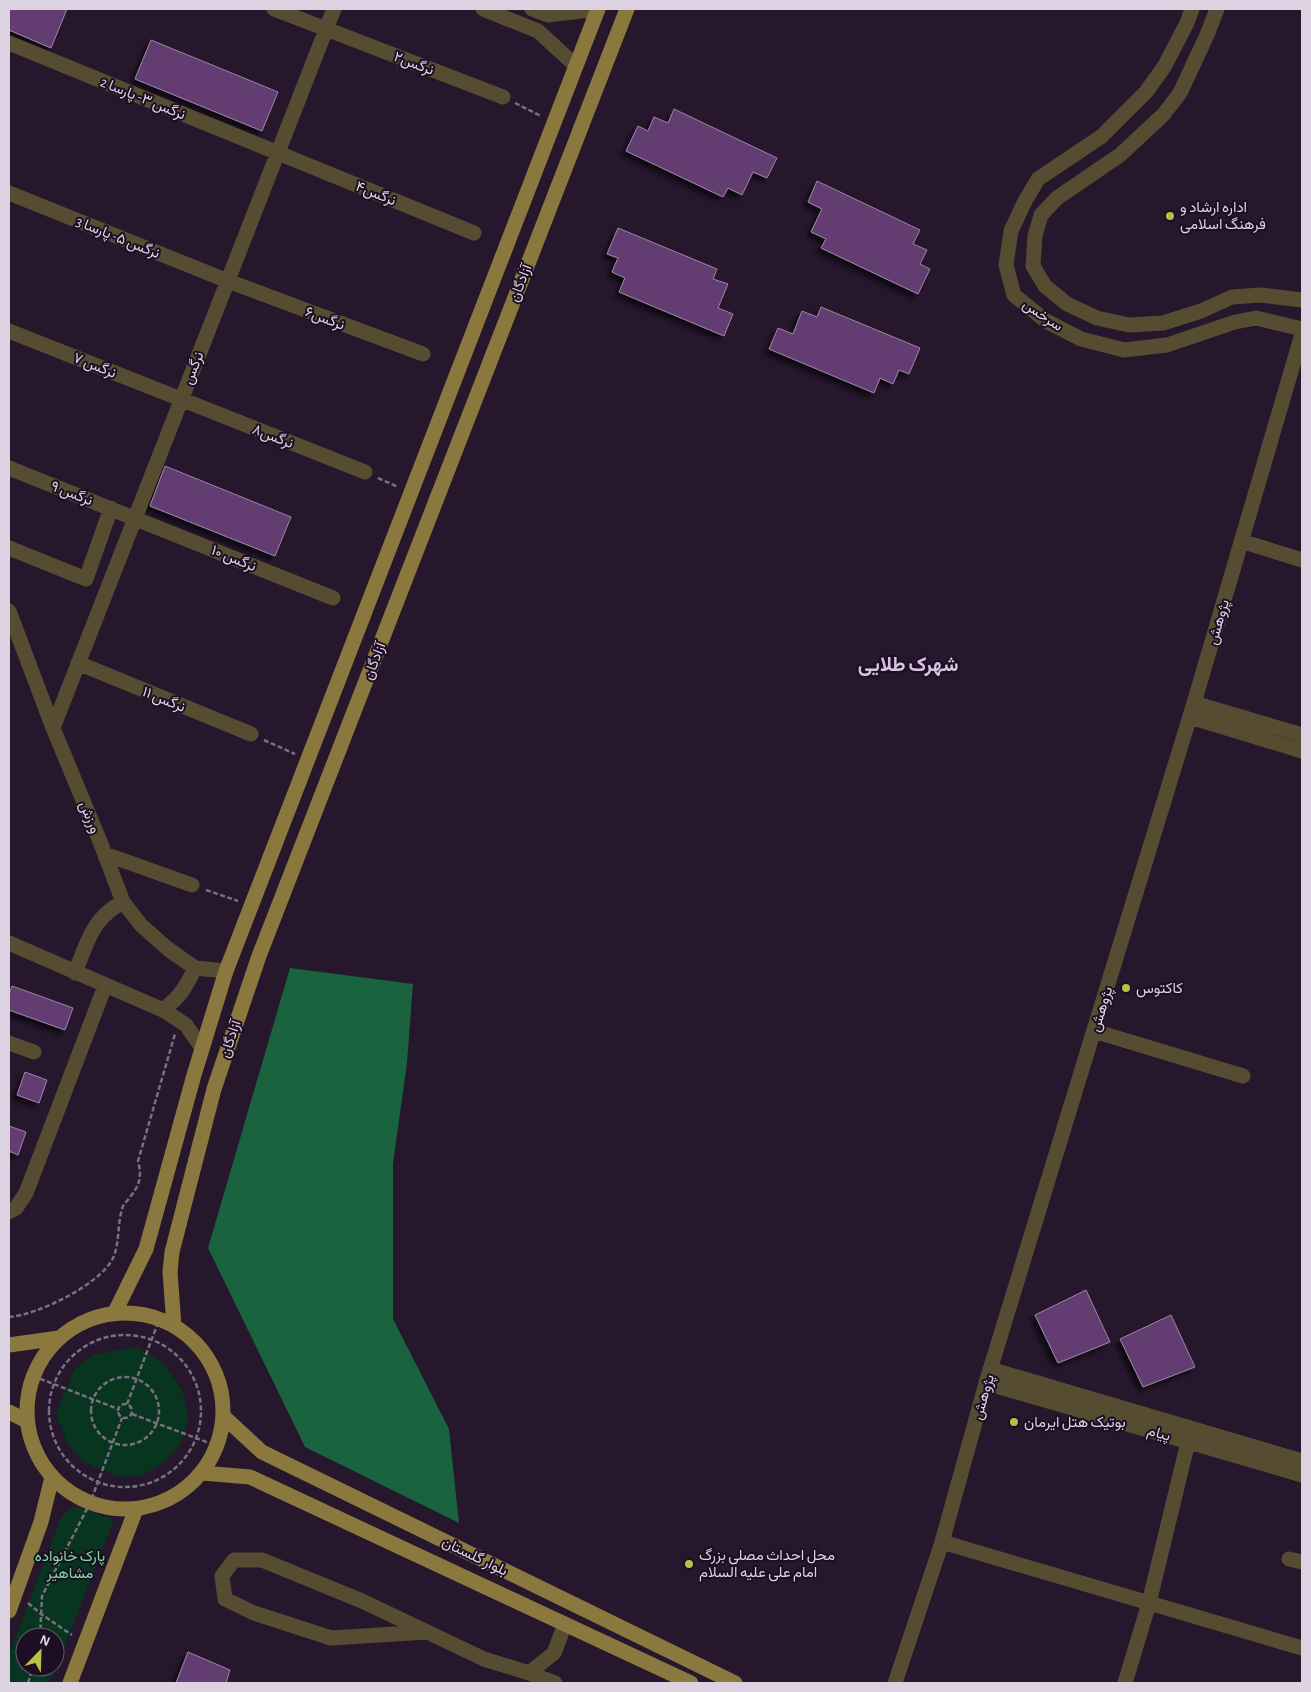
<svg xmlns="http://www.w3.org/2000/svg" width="1311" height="1692" font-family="'Alegreya Sans',Vazirmatn,sans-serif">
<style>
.green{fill:#07351f;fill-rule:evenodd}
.forest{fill:#19633e}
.building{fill:#633e72;stroke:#9a86a2;filter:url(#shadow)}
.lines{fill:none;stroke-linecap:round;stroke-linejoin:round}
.path{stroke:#7b6e81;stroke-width:2.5;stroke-dasharray:5 2.5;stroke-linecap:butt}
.minor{stroke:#554c31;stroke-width:15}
.major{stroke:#8b783f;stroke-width:15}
.poi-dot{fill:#b5c249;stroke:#1d0e23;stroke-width:2}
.labels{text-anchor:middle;stroke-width:4;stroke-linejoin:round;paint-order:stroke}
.street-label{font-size:15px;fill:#dcd2e1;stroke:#1d0e23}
.poi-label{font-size:15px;fill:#dcd2e1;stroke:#1d0e23;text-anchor:start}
.park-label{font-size:15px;fill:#7adda4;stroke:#1d0e23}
.district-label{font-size:20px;font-weight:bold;fill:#d7c3e1;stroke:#1d0e23}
</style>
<defs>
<filter id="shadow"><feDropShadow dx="-4.5" dy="4.5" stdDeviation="2.5" flood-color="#0009"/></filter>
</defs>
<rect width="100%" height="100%" fill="#26172d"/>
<path class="green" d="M 136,1347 L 162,1362 L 183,1391 L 188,1421 L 180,1445 L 164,1462 L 142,1476 L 119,1477 L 84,1462 L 68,1445 L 56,1413 L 74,1370 L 92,1355 Z
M 74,1506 L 114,1520 L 50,1683 L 9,1683 L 9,1655 L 62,1515 ZM 25,1637 L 55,1637 L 55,1667 L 25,1667 Z"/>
<path class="forest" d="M 290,968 L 413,984 L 407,1063 L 393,1164 L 393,1319 L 449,1429 L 459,1523 L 305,1447 L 208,1248 Z"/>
<path class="building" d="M 9,9 L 67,9 L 51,48 L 9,30 Z
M 151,40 L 278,92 L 262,131 L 135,79 Z
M 674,109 L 777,158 L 767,178 L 753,172 L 742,195 L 728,188 L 723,197 L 626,151 L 638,126 L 648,131 L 654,117 L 668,123 Z
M 817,181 L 920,230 L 913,244 L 927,250 L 920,264 L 930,269 L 918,294 L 821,248 L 826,239 L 811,232 L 822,209 L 808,202 Z
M 618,228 L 717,269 L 713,279 L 728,284 L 718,308 L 733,314 L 724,336 L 619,292 L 625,278 L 612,272 L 618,258 L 607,254 Z
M 821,307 L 920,348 L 909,374 L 899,370 L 893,384 L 880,378 L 874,393 L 769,349 L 778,328 L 793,334 L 802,311 L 817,317 Z
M 165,466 L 291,517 L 275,556 L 150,506 Z
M 12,986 L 73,1008 L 65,1030 L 9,1010 L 9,994 Z
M 25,1072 L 47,1080 L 39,1103 L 17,1095 Z
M 9,1126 L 26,1132 L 18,1155 L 9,1151 Z
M 1086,1290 L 1110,1342 L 1058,1363 L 1035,1315 Z
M 1171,1315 L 1195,1367 L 1143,1387 L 1120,1339 Z
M 188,1652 L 230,1670 L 226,1683 L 176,1683 Z"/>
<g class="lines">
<path class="path" d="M 515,103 L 541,116
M 378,478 L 398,487
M 264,740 L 295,754
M 206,890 L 238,901
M 9,1317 C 37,1315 100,1285 113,1258 C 120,1243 117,1222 123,1206 C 125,1203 128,1200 130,1197 C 140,1185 142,1176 138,1161 L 175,1034
M49 1411a76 76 0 1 1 152 0a76 76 0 1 1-152 0Z
M 33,1376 L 118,1409
M91 1411a34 34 0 1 1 68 0a34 34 0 1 1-68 0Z
M118 1411a7 7 0 1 1 14 0a7 7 0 1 1-14 0Z
M 127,1404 L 158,1323
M 132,1414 L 217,1446
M 28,1603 L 41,1614 L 72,1635
M 40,1637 L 42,1596 L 90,1503 L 122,1418
M 28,1683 L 33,1667"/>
<path class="minor" d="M 274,9 L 503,97
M 483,9 L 538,31 L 576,66
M 532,9 L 548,15 L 598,9
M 1192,9 L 1187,23 L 1164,67 L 1146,92 L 1102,136 L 1038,179 L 1024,203 L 1011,231 L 1006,265 L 1014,295 L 1046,321 L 1081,339 L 1124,350 L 1167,345 L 1235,322 L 1256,318 L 1302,329
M 1217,9 L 1207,35 L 1180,93 L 1163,115 L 1120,155 L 1057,198 L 1041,215 L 1035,236 L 1033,266 L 1045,286 L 1067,304 L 1097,318 L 1129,325 L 1163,323 L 1201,311 L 1232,297 L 1261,295 L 1302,300
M 9,43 L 474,233
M 9,193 L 228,281 L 423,354
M 9,331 L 365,472
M 9,468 L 333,598
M 1241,541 L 1302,560
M 9,548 L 86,579 L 111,508
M 9,611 L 53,728 L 99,839 L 123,902 L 141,925 L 168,949 L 195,968 L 226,971
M 78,663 L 251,734
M 1194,703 L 1302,735
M 1190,717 L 1302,751
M 53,728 L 334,9
M 105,854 L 192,885
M 9,943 L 163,1010 L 186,1025 L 202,1048
M 75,973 C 87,943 92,918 123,902
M 163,1010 C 180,997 186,987 195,968
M 1094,1031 L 1243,1076
M 9,1043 L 34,1052
M 9,1212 L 16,1208 L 26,1193 L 105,986
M 990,1369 L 1302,1461
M 986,1383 L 1302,1475
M 942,1542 L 1302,1648
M 1289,1559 L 1302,1562
M 427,1632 L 331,1638 L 254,1613 L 225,1599 L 222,1576 L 234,1560 L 262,1560 L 362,1601 L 484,1659 L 529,1673 L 554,1653 L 565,1624
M 529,1673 L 555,1683
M 895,1683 L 942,1542 L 986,1383 L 1194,703 L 1302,334
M 1125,1683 L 1149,1603 L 1188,1442"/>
<path class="major" d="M27 1411a98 98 0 1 1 196 0a98 98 0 1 1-196 0Z
M 114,1314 L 146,1249 L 194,1075 L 226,971 L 598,9
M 174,1326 L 170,1272 L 172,1252 L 214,1089 L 259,956 L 627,9
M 9,1345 L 59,1338
M 9,1412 L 27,1421
M 223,1416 L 262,1452 L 735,1683
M 202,1473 L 250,1477 L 691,1683
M 9,1611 L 41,1522 L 52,1477
M 70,1683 L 136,1509"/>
</g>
<g class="poi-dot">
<circle cx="1170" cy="216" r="5"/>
<circle cx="1126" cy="988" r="5"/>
<circle cx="1014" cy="1422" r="5"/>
<circle cx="689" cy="1564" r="5"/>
</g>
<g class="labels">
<g class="street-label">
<text transform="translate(414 63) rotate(21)" y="5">نرگس۲</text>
<text transform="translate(143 98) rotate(22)" y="5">نرگس ۳- پارسا 2</text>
<text transform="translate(376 193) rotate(22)" y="5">نرگس۴</text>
<text transform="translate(118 237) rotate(22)" y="5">نرگس ۵- پارسا 3</text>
<text transform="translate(520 283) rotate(-69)" y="5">آزادگان</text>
<text transform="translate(1043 315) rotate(34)" y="5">سرخس</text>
<text transform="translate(325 318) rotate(21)" y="5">نرگس۶</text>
<text transform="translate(95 365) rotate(22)" y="5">نرگس ۷</text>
<text transform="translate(193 368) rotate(-69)" y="5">نرگس</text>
<text transform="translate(273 436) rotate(21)" y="5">نرگس۸</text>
<text transform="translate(72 493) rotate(21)" y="5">نرگس ۹</text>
<text transform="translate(234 558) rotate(22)" y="5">نرگس ۱۰</text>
<text transform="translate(1218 622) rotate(-74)" y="5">پژوهش</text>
<text transform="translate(374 661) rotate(-69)" y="5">آزادگان</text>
<text transform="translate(164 699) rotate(22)" y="5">نرگس ۱۱</text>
<text transform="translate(90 817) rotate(67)" y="5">ورزش</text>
<text transform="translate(1101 1009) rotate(-73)" y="5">پژوهش</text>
<text transform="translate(230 1039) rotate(-72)" y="5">آزادگان</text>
<text transform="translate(983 1397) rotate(-74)" y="5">پژوهش</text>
<text transform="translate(1159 1433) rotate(16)" y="5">پیام</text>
<text transform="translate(475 1556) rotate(26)" y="5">بلوار گلستان</text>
</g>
<g class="poi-label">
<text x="1180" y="212">اداره ارشاد و<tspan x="1180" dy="17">فرهنگ اسلامی</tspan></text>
<text x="1136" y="993">کاکتوس</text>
<text x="1024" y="1427">بوتیک هتل ایرمان</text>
<text x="699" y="1560">محل احداث مصلی بزرگ<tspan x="699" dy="17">امام علی علیه السلام</tspan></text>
</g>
<g class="park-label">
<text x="70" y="1561">پارک خانواده<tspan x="70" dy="17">مشاهیر</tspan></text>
</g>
<g class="district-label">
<text x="908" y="671">شهرک طلایی</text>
</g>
</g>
<rect width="1311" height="1692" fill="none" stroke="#dcd2e1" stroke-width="20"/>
<g transform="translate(40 1652) rotate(23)"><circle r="24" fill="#1d0e23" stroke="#695c6f"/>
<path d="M0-4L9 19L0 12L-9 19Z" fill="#b5c249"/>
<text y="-8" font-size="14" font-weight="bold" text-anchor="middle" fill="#dcd2e1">N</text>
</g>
</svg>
